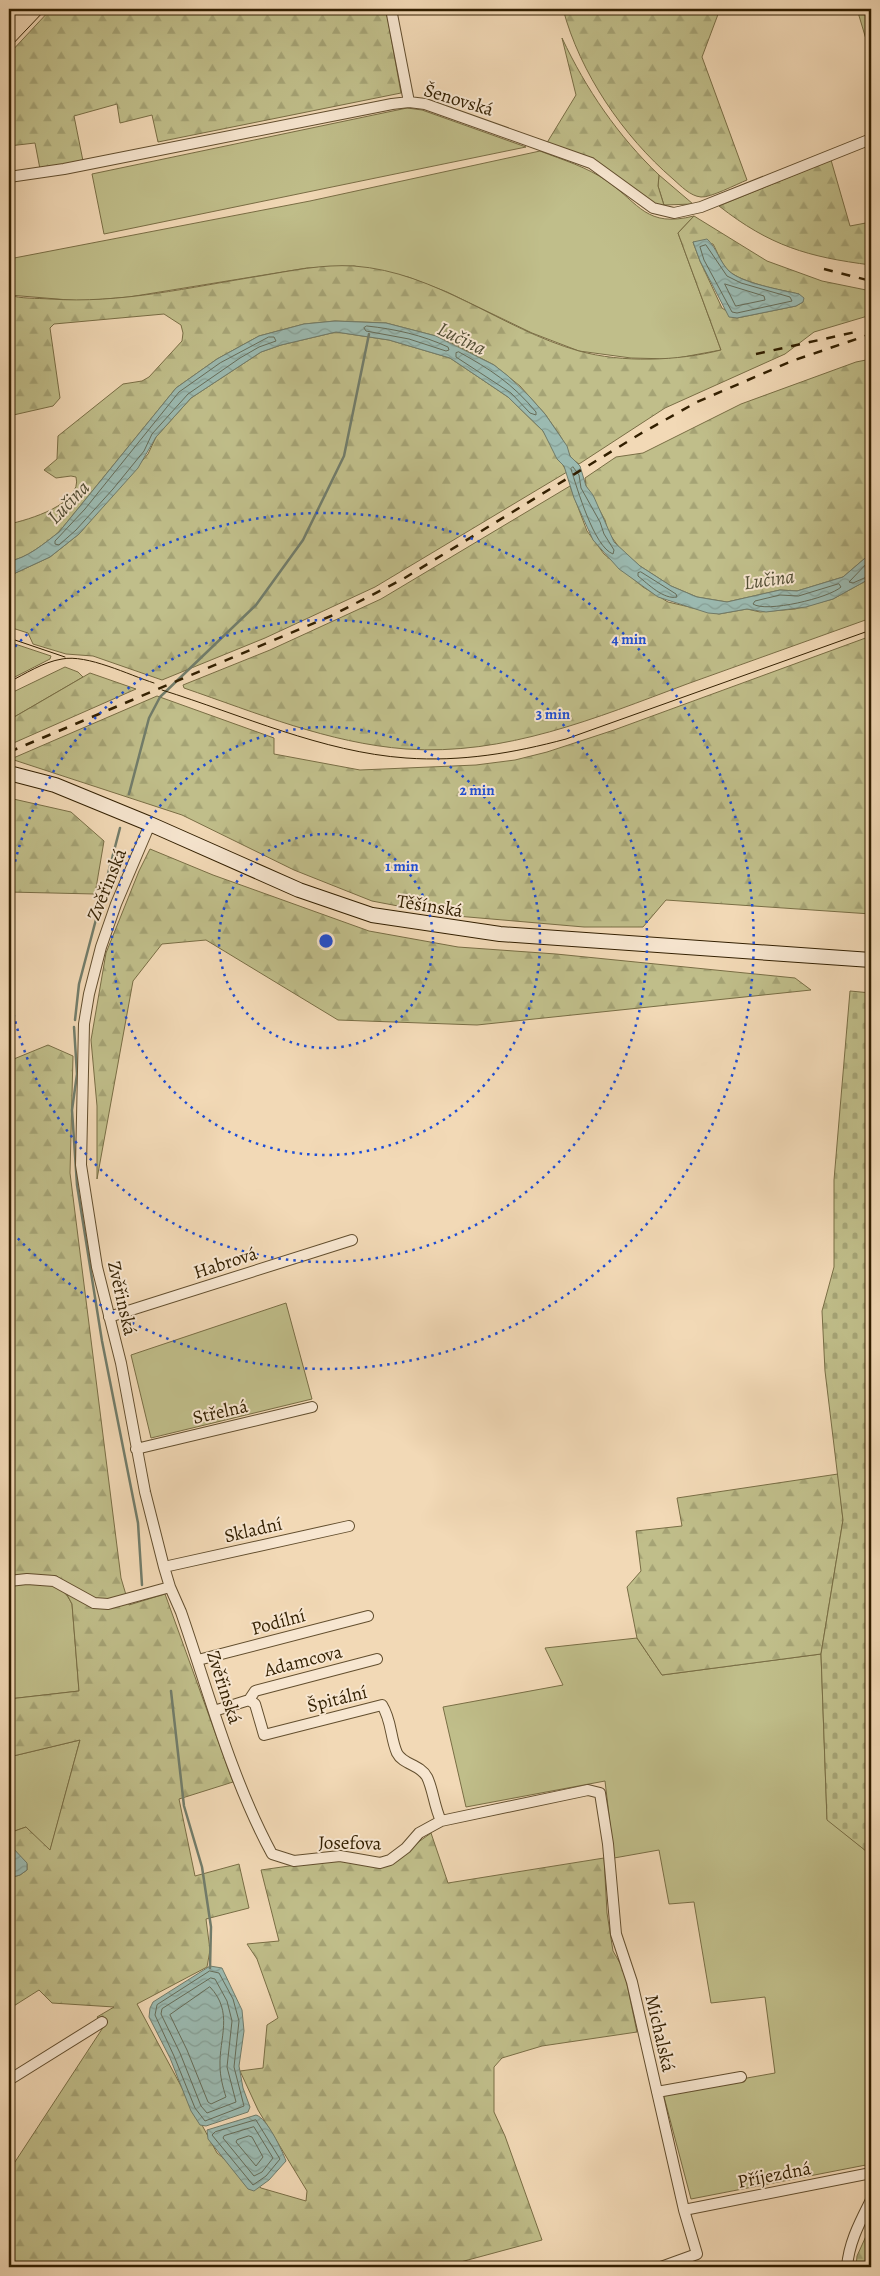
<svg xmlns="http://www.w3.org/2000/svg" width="880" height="2276" font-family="Alegreya,serif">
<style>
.green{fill:#c0be8a;stroke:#796e45}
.forest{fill:url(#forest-firs);stroke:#796e45;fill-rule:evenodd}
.cemetery{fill:url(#cemetery-stones);stroke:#796e45}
.water{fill:url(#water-waves);stroke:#717c6a}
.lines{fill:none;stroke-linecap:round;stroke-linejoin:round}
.shore{stroke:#666c58;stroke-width:1}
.stream{stroke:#717c6a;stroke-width:2.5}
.street-casing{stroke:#624e2e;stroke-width:12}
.secondary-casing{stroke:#321f00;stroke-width:16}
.street{stroke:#f7e6d0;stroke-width:10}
.secondary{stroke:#f7e6d0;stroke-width:14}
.tram{stroke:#321f00;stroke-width:1}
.rail{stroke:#321f00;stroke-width:2.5;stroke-dasharray:9 9;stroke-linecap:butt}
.ring{fill:none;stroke:#1d4ed8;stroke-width:2.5;stroke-dasharray:2.5 5}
.labels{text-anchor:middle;stroke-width:4;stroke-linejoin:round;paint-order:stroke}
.street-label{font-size:19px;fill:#321f00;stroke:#f7e6d0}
.water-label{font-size:20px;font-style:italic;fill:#524e35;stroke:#f7e6d0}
.centre{fill:#1d4ed8;stroke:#f7e6d0;stroke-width:2.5}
.ring-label{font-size:15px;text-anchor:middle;font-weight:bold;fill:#1d4ed8;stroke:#f7e6d0;stroke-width:4;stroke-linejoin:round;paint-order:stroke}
</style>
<defs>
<pattern id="forest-firs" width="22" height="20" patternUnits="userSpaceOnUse" patternTransform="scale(1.25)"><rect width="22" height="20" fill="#c0be8a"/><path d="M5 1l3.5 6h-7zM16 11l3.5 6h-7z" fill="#a5a375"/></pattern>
<pattern id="cemetery-stones" width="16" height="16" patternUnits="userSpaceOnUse" patternTransform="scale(1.25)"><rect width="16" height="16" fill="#c0be8a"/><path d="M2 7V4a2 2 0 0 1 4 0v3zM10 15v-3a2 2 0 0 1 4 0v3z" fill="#a5a375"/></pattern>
<pattern id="water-waves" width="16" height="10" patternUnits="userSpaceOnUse" patternTransform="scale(1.25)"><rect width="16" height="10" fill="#9bbab1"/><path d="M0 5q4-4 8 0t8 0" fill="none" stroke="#869f96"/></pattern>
</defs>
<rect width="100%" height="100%" fill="#f2d9b6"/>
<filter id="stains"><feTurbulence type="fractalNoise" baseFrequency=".004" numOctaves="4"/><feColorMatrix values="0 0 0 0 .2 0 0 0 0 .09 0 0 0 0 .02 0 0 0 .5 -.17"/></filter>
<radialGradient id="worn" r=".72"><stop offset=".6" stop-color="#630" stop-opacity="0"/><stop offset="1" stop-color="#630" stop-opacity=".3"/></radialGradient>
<path class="green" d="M 407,108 L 422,110 L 526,147 L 104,234 L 92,174 Z
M 540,151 C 563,160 587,167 607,181 C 640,204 646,228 694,216 L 678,233 L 721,350 L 672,359 L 631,358 L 579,351 L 532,333 L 447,292 L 408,277 L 354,266 L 307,268 L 129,297 L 81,301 L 9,295 L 9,259 L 310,201 Z
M 659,175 L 693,204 L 664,205 L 658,186 Z
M 9,642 L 51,656 L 50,659 L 9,680 Z
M 65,667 L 78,672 L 83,677 L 9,720 L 9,694 Z
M 286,1303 L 312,1399 L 151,1438 L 131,1355 Z
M 27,1584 C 49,1584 61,1582 72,1604 L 79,1691 L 9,1699 L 9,1586 Z
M 637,1638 L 662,1675 L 821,1654 L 827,1819 L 871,1855 L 871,1921 L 866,1922 L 871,1979 L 871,2164 L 691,2199 L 663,2093 L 775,2073 L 765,1997 L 711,2003 L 694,1902 L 669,1904 L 659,1850 L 614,1858 L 605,1781 L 466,1807 L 443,1707 L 563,1685 L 545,1648 Z
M 80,1740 L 50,1851 L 26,1827 L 9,1833 L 9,1757 Z"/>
<path class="forest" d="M 51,9 L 386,9 L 401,93 L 158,142 L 152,115 L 120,123 L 117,104 L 74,116 L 83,161 L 40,169 L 35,143 L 9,146 L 9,54 Z
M 563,9 L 720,9 L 702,57 L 747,180 C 737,184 710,198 701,197 C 690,196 681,186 673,179 C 623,136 580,73 563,9 Z
M 857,9 L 871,9 L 871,56 Z
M 562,38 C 586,89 618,136 659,175 L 658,186 L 666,212 L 618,182 L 545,146 L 576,95 Z
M 831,160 L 850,226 L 871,222 L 871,265 C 808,257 770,246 719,206 Z
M 694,216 L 767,261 L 822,281 L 871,291 L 871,315 L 814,332 L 785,354 L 665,408 L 579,464 L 571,458 L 561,437 L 545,414 L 520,386 L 494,365 L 456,345 L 436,336 L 386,323 L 335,321 L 304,324 L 259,336 L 217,359 L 176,388 L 59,532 C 45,543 26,559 9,561 L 9,524 C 28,520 83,504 76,477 L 71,476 L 56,478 L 44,470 L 57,459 L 58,436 L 123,384 L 142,381 L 149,377 L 182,341 L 183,333 L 181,325 L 164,314 L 54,324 L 50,328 L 60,398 L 53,406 L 9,416 L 9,295 C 21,299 37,298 50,299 C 120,304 191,287 260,276 C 290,271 322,264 354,266 C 437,272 501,329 579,351 C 622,363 678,361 721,350 L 678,233 ZM 693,242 L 713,244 C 718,253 721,264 729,271 C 742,283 781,290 799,294 L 803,302 L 796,306 L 737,318 L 722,308 L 700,261 Z
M 336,332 L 389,340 L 450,358 L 508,397 L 543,431 L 567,472 L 375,587 L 265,638 L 162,680 L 93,656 L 66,654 L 33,644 L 28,633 L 9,627 L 9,576 L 50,557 L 79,534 L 148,454 L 156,437 L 191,398 L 261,352 L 281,345 Z
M 871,359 L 871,553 L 843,577 L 797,591 L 780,590 L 727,602 L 697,597 L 671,586 L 640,566 L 621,550 L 608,532 L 605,520 L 586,486 L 585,478 L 616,457 L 643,453 L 741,404 L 856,362 Z
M 570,486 L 587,531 L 604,554 L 643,587 L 668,602 L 719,614 L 747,609 L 760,612 L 795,609 L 833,599 L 871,578 L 871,618 C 810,640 748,662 687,684 C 596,718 505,756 406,749 C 328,743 257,713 184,688 L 183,685 L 270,650 L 381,599 Z
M 871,636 L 871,914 L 666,900 L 643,927 L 584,927 L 445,915 L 372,901 L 294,870 L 182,815 L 11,759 L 157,696 L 274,738 L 274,754 L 360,770 L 476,765 L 515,760 L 547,752 L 614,730 Z
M 90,673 L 136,689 L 9,745 L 9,720 Z
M 9,798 L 71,812 L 104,841 L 95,894 L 9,892 Z
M 150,849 L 213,875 L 369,931 L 458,947 L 556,954 L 795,978 L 811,990 L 477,1025 L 338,1020 L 206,940 L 162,944 L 133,981 L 97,1179 L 97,1106 L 91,1040 L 106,953 L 139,871 Z
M 48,1045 L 73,1056 L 70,1173 L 121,1578 L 129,1605 L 165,1594 L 233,1782 L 179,1799 L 195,1876 L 239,1864 L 249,1908 L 206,1919 L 210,1950 L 207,1967 L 137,2004 L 217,2153 L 261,2188 L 306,2201 L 307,2191 L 258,2110 L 240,2071 L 263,2068 L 267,2025 L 278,2018 L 257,1959 L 247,1944 L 279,1941 L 261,1870 L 338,1859 L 385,1866 L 431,1833 L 448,1883 L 604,1858 L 607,1913 L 613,1951 L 624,1970 L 637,2032 L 542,2046 L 502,2058 L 494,2067 L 494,2112 L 505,2136 L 542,2240 L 442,2267 L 9,2267 L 9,2171 L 104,2026 L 97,2017 L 114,2007 L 52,2003 L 39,1990 L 9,2009 L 9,1878 L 20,1875 L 27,1870 L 27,1864 L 12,1848 L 9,1847 L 9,1833 L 26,1827 L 50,1850 L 80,1740 L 9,1757 L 9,1699 L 79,1691 L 72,1604 L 57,1576 L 9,1576 L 9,1061 Z
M 838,1474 L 843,1520 L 821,1654 L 662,1675 L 637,1638 L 627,1587 L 641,1571 L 636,1531 L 682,1526 L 677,1498 Z
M 871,2225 L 871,2267 L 856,2267 L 857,2256 Z"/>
<path class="cemetery" d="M 850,991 L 871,993 L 871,1855 L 827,1820 L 821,1654 L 843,1520 L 825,1371 L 822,1311 L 834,1267 L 834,1180 Z"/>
<path class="water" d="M 707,239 C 717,248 719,261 729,271 C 741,283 782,290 799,294 L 804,298 L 803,302 L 796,306 L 737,318 L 729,317 L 700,261 L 693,242 Z
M 335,321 L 386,323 L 436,336 L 494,365 L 508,376 L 529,396 L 545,414 L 567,446 L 570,456 L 580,466 L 586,486 L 593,495 L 614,542 L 640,566 L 671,586 L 697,597 L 727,602 L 780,590 L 797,591 L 843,577 L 871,553 L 871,578 L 833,599 L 806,607 L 766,612 L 747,609 L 719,614 L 708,613 L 658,597 L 619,569 L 593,540 L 574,498 L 564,466 L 557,459 L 543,431 L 508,397 L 450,358 L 389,340 L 336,332 L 281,345 L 261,352 L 191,398 L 156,437 L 138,468 L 79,534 L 50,557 L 9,576 L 9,561 C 26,559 45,543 59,532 L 176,388 L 217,359 L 259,336 L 304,324 Z
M 9,1847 L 12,1847 L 27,1863 L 27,1870 L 20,1875 L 9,1878 Z
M 210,1966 L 222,1968 L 242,2010 L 244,2031 L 239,2066 L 243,2088 L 250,2107 L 248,2112 L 206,2126 L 200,2125 L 191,2111 L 170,2058 L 149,2017 L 150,2008 L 153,2002 Z
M 256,2115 C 267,2118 282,2150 286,2161 L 269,2180 L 254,2191 L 248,2189 L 208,2139 L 207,2130 Z"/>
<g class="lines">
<path class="shore" d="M 706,245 L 727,276 L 741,283 L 790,297 L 792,301 L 737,313 L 732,312 L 704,260 L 700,247 Z
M 725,284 L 764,296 L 765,300 L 736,306 Z
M 367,326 C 395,329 422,335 448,347 L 449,350 L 446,351 L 409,339 L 366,331 L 364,328 Z
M 269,337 L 274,337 L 276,341 L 259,347 L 240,358 L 188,394 L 152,434 L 144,451 L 113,489 L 76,530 L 59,545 L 55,544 L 55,541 L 85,509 L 179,392 L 220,363 Z
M 459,352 C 490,369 513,384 536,412 L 536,415 L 530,413 L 511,393 L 456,357 L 456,353 Z
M 573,467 L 579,475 L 581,488 L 600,522 L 604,534 L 614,550 L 613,554 C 594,547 577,488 571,469 Z
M 871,559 L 849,582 L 853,583 L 871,575
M 641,572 L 676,594 L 677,597 C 664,600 648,584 638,576 L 638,573 Z
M 839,584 L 841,587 C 829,598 766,613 753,604 L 755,601 L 780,595 L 798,596 Z
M 210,1971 L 219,1973 L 233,1999 L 239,2021 L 234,2067 L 244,2106 L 205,2121 L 195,2108 L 174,2056 L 155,2015 L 157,2005 Z
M 211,1978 L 215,1979 L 227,2001 L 232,2021 L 227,2067 L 236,2102 L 207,2113 L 201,2106 L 180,2053 L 161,2014 L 162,2009 Z
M 210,1987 C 234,2012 219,2038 220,2066 C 220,2076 223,2088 226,2097 L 211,2104 L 208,2102 L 187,2050 L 170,2015 Z
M 256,2120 L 280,2159 L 266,2176 L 253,2185 L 212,2135 L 215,2132 Z
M 254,2127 L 273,2158 L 262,2172 L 254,2176 L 223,2138 L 224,2136 Z
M 249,2136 L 252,2137 L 263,2157 L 256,2166 L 236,2142 L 237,2140 Z"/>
<path class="stream" d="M 129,794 L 149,718 L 160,697 L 256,605 L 303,540 L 344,456 L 369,334
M 75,1020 L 79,984 L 120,828
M 74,1027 L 77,1074 L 72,1110 L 77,1185 L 102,1341 L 138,1523 L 142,1585
M 171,1691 L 184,1806 L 202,1867 L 211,1927 L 210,1968"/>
<g class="street-casing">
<path id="street" d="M 391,9 L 409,102
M 9,177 L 64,169 L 392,104 L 409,102 L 425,104 L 591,163 L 653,208 L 674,213 L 701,207 L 871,139
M 150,824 L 116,904 L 101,947 L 89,994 L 84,1024 L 81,1165 L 97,1267 L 121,1363 L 145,1492 L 164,1567 L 170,1587 L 181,1612 C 209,1693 231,1778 272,1854 L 294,1861 L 340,1856 L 380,1863 L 390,1860 L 406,1848 L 419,1833 L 441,1821 L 588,1790 L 600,1793 L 608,1844 L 616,1934 L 632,1982 L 684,2210 L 697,2254 L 661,2267
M 109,1317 L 352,1240
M 136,1449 L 312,1407
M 164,1567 L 349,1526
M 9,1581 L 27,1579 L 54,1581 L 94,1603 L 108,1604 L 170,1587
M 198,1660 L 368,1616
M 249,1700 L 255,1704 L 264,1735 L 382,1705 C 392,1721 390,1737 397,1753 C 403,1765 420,1764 427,1777 C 433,1789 434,1806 441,1821
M 214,1711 L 249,1700 L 255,1691 L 377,1659
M 9,2080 L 102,2022
M 657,2092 L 741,2077
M 684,2210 L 871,2173
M 847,2267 C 849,2242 860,2222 871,2200"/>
</g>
<g class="secondary-casing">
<path id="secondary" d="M 9,773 L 55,785 L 150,824 L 299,890 L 372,915 L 500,934 L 871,960"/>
</g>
<use href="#street" class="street"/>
<use href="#secondary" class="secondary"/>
<path class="tram" d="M 9,48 L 46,9
M 9,638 L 65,657
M 9,682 C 25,674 43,662 62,659 C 87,654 129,675 154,683
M 162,690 C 242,715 322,752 406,758 C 461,762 514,753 566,739 L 871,630"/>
<path class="rail" d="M 824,269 L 871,281
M 756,354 L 860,331
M 9,752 L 331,616 L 403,579 L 640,434 L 697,402 L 792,361 L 871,334"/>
</g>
<g class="ring">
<circle cx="326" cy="941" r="107"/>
<circle cx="326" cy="941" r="214"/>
<path d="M9 891A321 321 0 1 1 9 991"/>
<path d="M10 652A428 428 0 1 1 10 1230"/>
</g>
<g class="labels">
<g class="street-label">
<text transform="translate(459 99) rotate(17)" y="7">Šenovská</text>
<text transform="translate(106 884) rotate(-68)" y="7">Zvěřinská</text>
<text transform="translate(430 905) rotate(9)" y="7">Těšínská</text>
<text transform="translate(225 1262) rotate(-18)" y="7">Habrová</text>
<text transform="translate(123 1298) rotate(77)" y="7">Zvěřinská</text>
<text transform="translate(220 1411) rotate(-13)" y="7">Střelná</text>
<text transform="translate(253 1529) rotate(-13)" y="7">Skladní</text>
<text transform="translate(278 1621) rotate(-15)" y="7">Podílní</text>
<text transform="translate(303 1660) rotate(-14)" y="7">Adamcova</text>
<text transform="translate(225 1687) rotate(72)" y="7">Zvěřinská</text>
<text transform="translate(337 1698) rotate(-14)" y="7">Špitální</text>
<text transform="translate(350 1842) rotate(1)" y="7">Josefova</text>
<text transform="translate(661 2033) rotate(77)" y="7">Michalská</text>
<text transform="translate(774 2174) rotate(-11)" y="7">Příjezdná</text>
</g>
<g class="water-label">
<text transform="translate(462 338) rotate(26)" y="7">Lučina</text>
<text transform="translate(68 502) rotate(-46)" y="7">Lučina</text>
<text transform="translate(769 579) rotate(-8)" y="7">Lučina</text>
</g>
</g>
<circle cx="326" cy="941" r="8" class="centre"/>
<g class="ring-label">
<text x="629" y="644">4 min</text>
<text x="553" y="719">3 min</text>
<text x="477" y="795">2 min</text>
<text x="402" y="871">1 min</text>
</g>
<rect width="880" height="2276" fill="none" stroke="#f2d9b6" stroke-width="30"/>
<rect x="10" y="10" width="860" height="2256" fill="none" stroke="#321f00" stroke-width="2.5"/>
<rect x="15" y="15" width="850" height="2246" fill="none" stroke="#321f00"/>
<rect width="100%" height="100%" filter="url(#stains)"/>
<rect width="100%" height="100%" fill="url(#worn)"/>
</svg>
